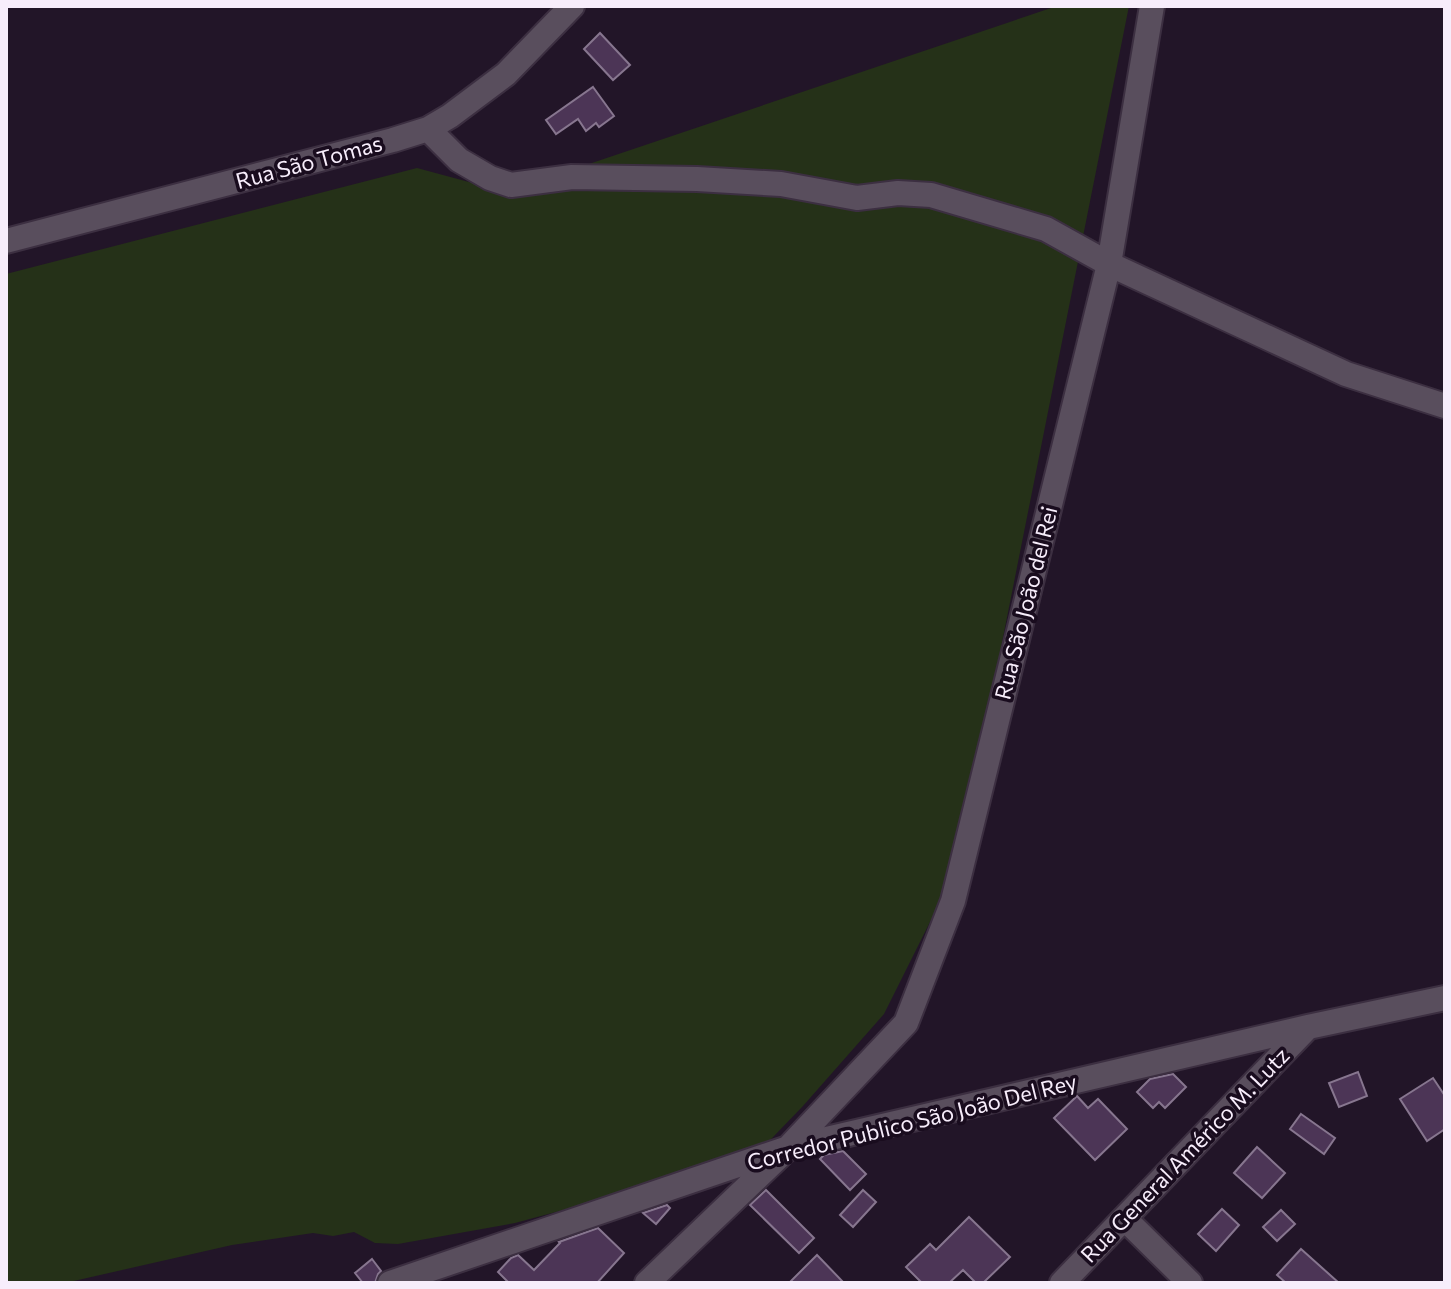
<svg xmlns="http://www.w3.org/2000/svg" width="1451" height="1289" font-family="Commissioner,sans-serif">
<style>
.green{fill:#253118}
.building{fill:#4c3556;stroke:#87768f;stroke-width:2}
.lines{fill:none;stroke-linecap:round;stroke-linejoin:round}
.street-casing{stroke:#3c2f41;stroke-width:28}
.street{stroke:#594e5d;stroke-width:24}
.labels{text-anchor:middle;stroke-width:7;stroke-linejoin:round;paint-order:stroke}
.street-label{font-size:22px;fill:#f7edfb;stroke:#190c1e}
</style>
<rect width="100%" height="100%" fill="#221528"/>
<path class="green" d="M 1057,6 L 1129,6 L 957,868 L 884,1014 L 803,1106 L 752,1159 L 515,1223 L 398,1244 L 375,1243 L 354,1232 L 333,1236 L 313,1233 L 232,1245 L 65,1283 L 6,1283 L 6,274 L 417,168 L 506,192 Z"/>
<path class="building" d="M 600,33 L 630,65 L 613,80 L 584,49 Z
M 593,87 L 614,116 L 599,127 L 596,123 L 586,131 L 578,119 L 556,134 L 546,120 Z
M 1358,1072 L 1367,1096 L 1339,1107 L 1329,1083 Z
M 1173,1074 L 1186,1087 L 1165,1108 L 1159,1102 L 1153,1108 L 1137,1092 L 1150,1079 Z
M 1433,1078 L 1445,1096 L 1445,1129 L 1427,1141 L 1400,1099 Z
M 1077,1096 L 1088,1108 L 1098,1099 L 1127,1129 L 1095,1160 L 1054,1118 Z
M 1301,1114 L 1335,1138 L 1324,1154 L 1290,1129 Z
M 1257,1147 L 1285,1173 L 1262,1198 L 1234,1173 Z
M 843,1151 L 866,1174 L 850,1190 L 820,1159 L 824,1155 Z
M 766,1190 L 814,1238 L 799,1253 L 750,1205 Z
M 863,1190 L 876,1202 L 853,1227 L 840,1215 Z
M 667,1205 L 670,1208 L 656,1224 L 643,1213 Z
M 1222,1209 L 1239,1225 L 1216,1251 L 1198,1234 Z
M 1281,1210 L 1295,1224 L 1277,1241 L 1263,1227 Z
M 969,1217 L 1010,1257 L 983,1283 L 976,1283 L 963,1270 L 949,1283 L 922,1283 L 906,1267 L 930,1244 L 936,1250 Z
M 598,1228 L 624,1253 L 597,1283 L 509,1283 L 498,1272 L 511,1258 L 518,1255 L 534,1270 L 560,1243 L 559,1242 Z
M 1301,1249 L 1339,1283 L 1286,1283 L 1277,1275 Z
M 817,1255 L 844,1283 L 789,1283 Z
M 372,1259 L 381,1271 L 378,1274 L 375,1283 L 363,1283 L 355,1273 Z"/>
<g class="lines">
<g class="street-casing">
<path id="street" d="M 428,129 L 459,160 L 490,178 L 511,185 L 572,177 L 697,179 L 781,184 L 857,198 L 898,193 L 931,195 L 1046,229 L 1109,264 L 1346,374 L 1445,406
M 6,241 L 393,140 L 428,129 L 450,116 L 506,74 L 572,6
M 1125,1219 L 1190,1283
M 390,1283 L 788,1148 L 1308,1027 L 1445,998
M 647,1283 L 788,1148 L 906,1023 L 953,901 L 1109,264 L 1152,6
M 1062,1283 L 1307,1028"/>
</g>
<use href="#street" class="street"/>
</g>
<g class="labels">
<g class="street-label">
<text transform="translate(309 162) rotate(-15)" y="8">Rua São Tomas</text>
<text transform="translate(1026 603) rotate(-76)" y="8">Rua São João del Rei</text>
<text transform="translate(912 1122) rotate(-14)" y="8">Corredor Publico São João Del Rey</text>
<text transform="translate(1185 1155) rotate(-46)" y="8">Rua General Américo M. Lutz</text>
</g>
</g>
<rect width="1451" height="1289" fill="none" stroke="#f7edfb" stroke-width="16"/>
</svg>
